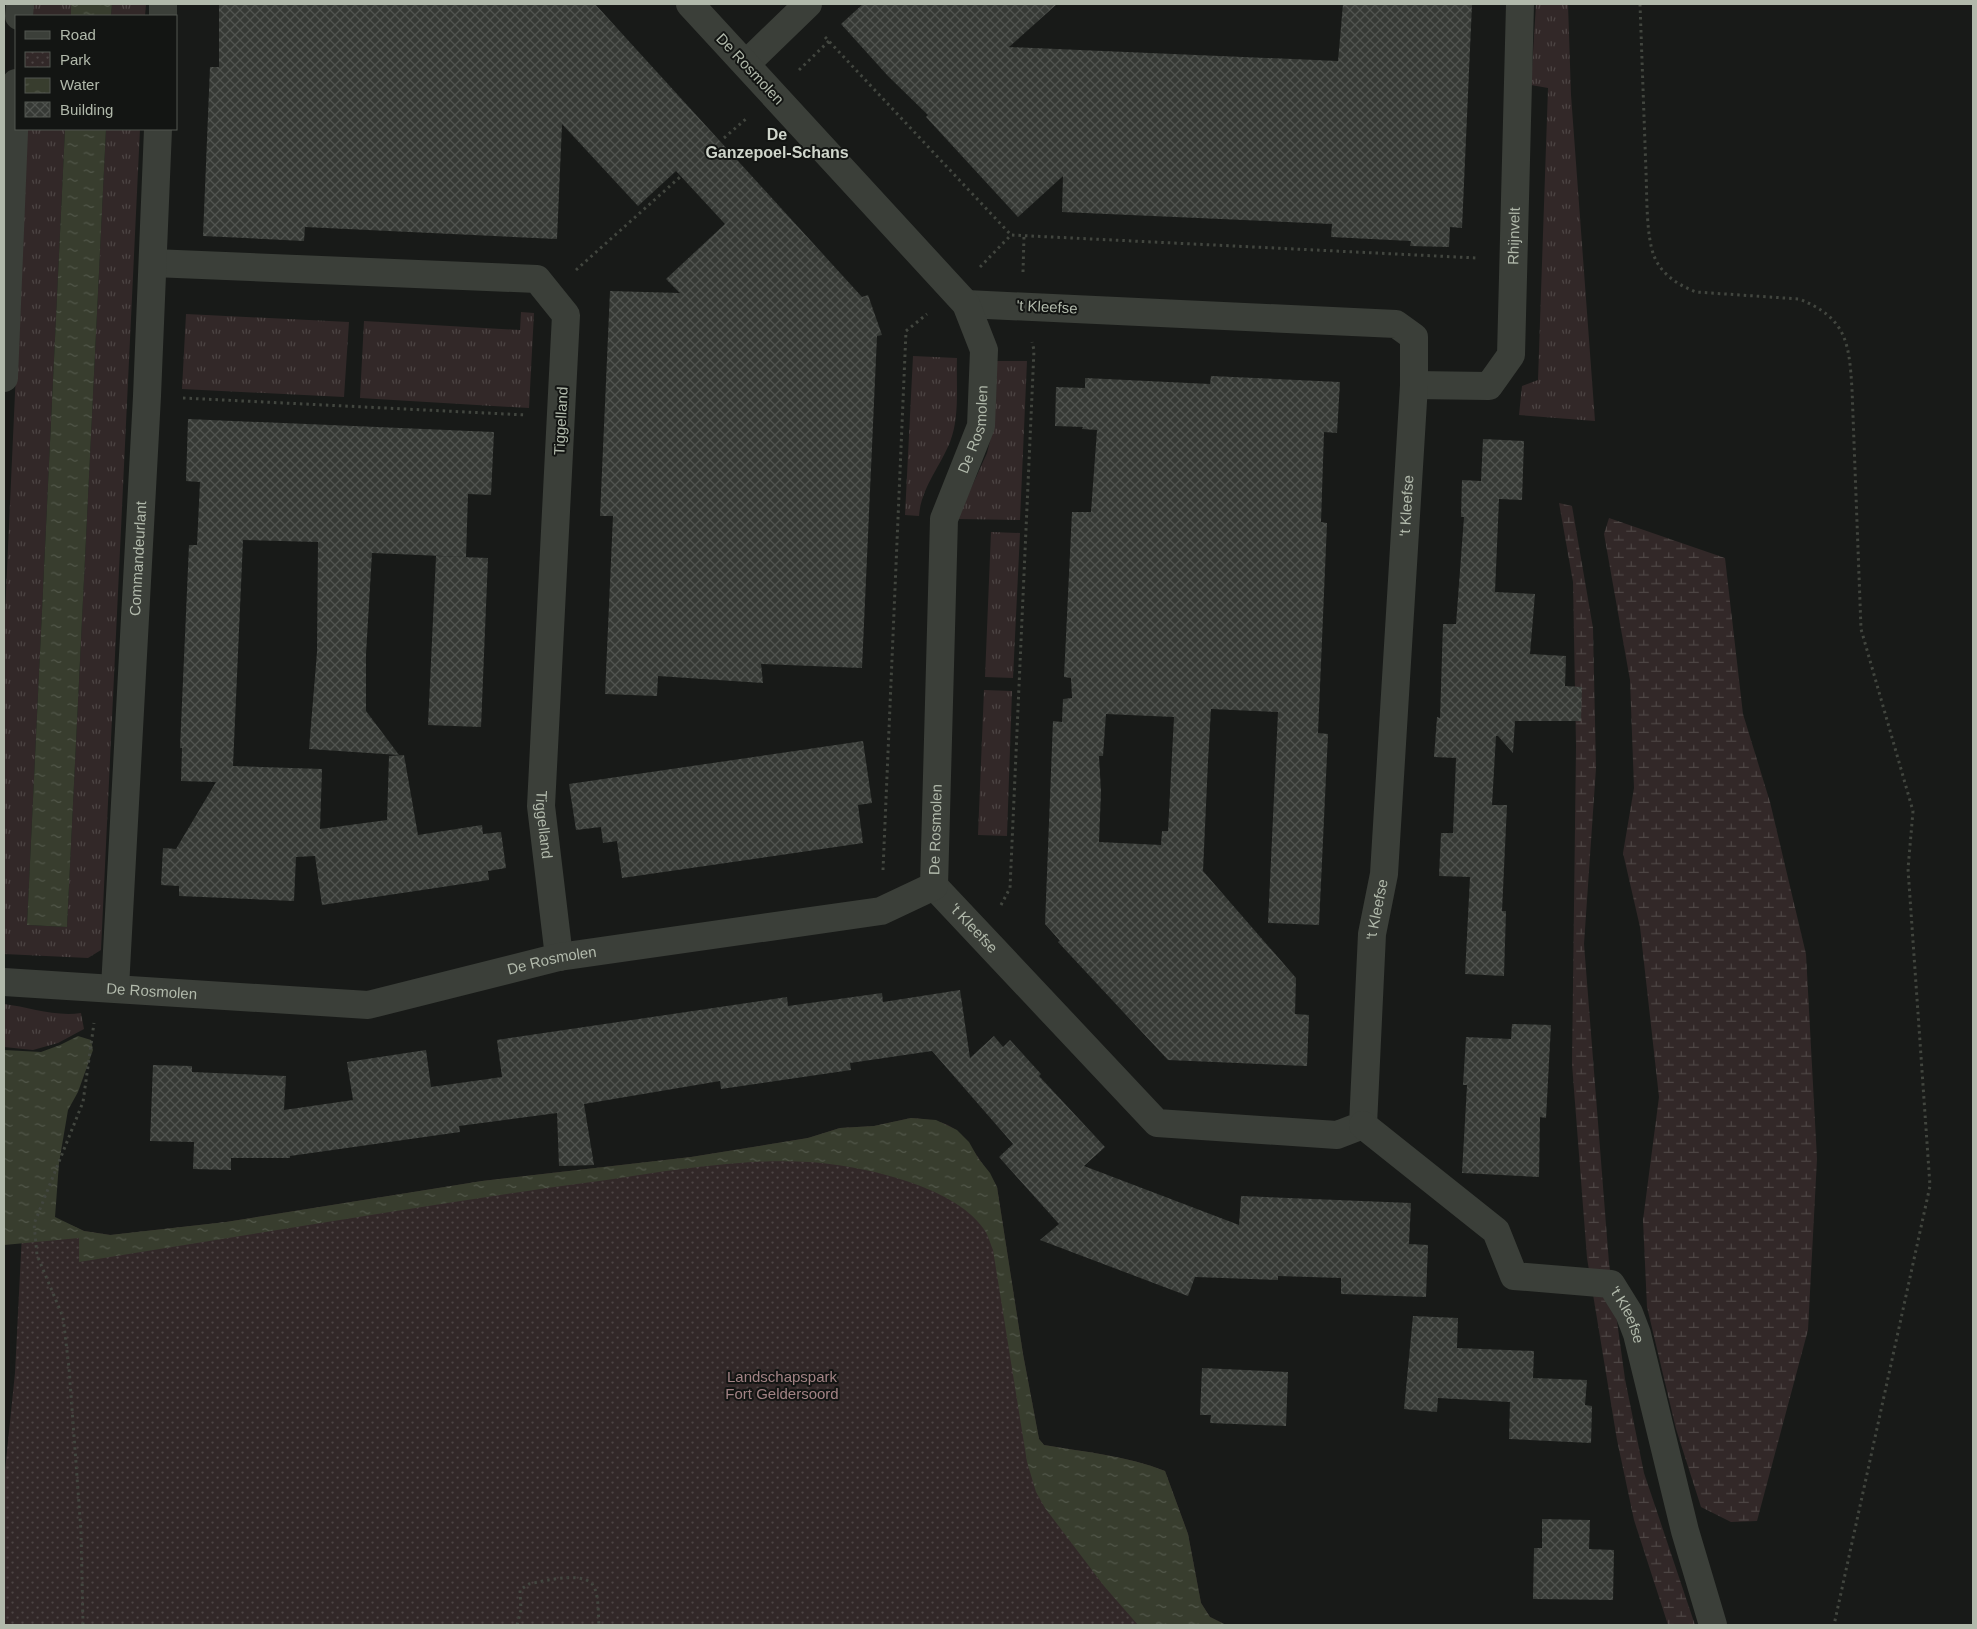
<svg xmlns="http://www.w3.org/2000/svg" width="1977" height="1629" font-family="Helvetica,sans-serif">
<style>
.grass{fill:url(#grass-tufts)}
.wetland{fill:url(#wetland-marsh)}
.park{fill:url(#park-dots)}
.water{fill:url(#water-ripples)}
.building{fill:url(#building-cross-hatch);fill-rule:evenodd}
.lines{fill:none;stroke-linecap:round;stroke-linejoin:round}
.path{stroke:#42463f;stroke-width:3;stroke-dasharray:2.5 4;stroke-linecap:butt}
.minor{stroke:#3b3f39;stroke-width:28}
.labels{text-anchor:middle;stroke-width:4;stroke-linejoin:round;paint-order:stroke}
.street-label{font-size:15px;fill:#b1b9ab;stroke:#131513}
.park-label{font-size:15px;fill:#a38385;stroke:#131513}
.neighbourhood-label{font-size:16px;font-weight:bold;fill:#cfd5cb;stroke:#131513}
</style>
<defs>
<pattern id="grass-tufts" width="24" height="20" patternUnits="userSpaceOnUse" patternTransform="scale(1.25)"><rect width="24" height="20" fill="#322828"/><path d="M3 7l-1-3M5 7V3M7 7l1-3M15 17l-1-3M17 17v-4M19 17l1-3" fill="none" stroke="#4d4544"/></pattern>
<pattern id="wetland-marsh" width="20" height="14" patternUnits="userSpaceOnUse" patternTransform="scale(1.25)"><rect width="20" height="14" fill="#322828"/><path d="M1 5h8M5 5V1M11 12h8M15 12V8" fill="none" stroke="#4d4544"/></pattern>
<pattern id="park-dots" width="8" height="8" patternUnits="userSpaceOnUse" patternTransform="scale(1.25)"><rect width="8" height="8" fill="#322828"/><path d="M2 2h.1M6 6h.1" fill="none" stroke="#4d4544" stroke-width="1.8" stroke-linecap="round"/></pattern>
<pattern id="water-ripples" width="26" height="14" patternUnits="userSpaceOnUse" patternTransform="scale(1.25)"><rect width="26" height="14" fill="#383d2e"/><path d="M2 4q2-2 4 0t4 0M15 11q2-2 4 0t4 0" fill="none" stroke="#52574a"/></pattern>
<pattern id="building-cross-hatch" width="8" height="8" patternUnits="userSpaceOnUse" patternTransform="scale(1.25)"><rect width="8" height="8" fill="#363935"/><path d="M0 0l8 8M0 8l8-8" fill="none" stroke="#515450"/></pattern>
</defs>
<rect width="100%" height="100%" fill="#181a18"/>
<path class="grass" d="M 33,4 L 71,4 L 71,16 L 32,16 Z
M 112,4 L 146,4 L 145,16 L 111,16 Z
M 1536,4 L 1568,4 L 1571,95 L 1595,421 L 1519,415 L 1522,386 L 1538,380 L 1548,88 L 1531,85 Z
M 27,129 L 65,129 L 27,925 L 67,927 L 106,129 L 140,129 L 101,950 L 88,958 L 4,954 L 4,636 Z
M 521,312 L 534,313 L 529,408 L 360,398 L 364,321 L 520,330 Z
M 186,314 L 349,322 L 344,397 L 182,389 Z
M 913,356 L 957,358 C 956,385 960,417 950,442 C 940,467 921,488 919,516 L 905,515 Z
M 994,361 L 1027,361 L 1020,520 L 957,519 L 987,453 L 992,433 Z
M 991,532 L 1020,533 L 1013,678 L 985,677 Z
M 984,690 L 1012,691 L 1007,836 L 978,835 Z
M 4,1004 C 29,1007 55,1017 81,1013 L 84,1029 L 58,1043 L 33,1050 L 4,1047 Z"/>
<path class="wetland" d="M 1559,503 L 1572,506 L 1593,628 L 1596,768 L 1584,944 L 1609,1263 L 1625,1379 L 1644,1473 L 1695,1625 L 1668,1625 L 1634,1520 L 1617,1440 L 1587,1258 L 1572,1064 L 1576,746 L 1573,582 Z
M 1609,518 L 1725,558 L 1743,714 L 1770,802 L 1806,954 L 1817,1159 L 1808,1330 L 1757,1521 L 1731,1522 L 1701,1507 L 1676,1429 L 1647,1307 L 1643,1220 L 1659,1097 L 1640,927 L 1623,853 L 1634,788 L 1630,680 L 1604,534 Z"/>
<path class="park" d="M 911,1118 C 950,1121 956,1125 978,1157 C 985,1168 991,1176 997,1187 L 1023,1354 L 1039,1439 L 1044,1445 C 1085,1452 1127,1456 1165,1471 L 1188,1534 L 1201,1603 L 1210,1617 L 1226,1625 L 4,1625 L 4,1480 L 15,1373 L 22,1233 L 71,1225 L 84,1231 L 111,1235 L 226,1222 L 482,1181 L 691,1157 L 808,1138 L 840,1128 L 874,1126 Z"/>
<path class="water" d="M 71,4 L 112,4 L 111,16 L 71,16 Z
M 65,129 L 106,129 L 67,927 L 27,925 Z
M 78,1036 L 91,1040 L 93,1050 L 78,1092 L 68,1110 L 59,1163 L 55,1217 L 84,1231 L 110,1235 L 226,1222 L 482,1181 L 691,1157 L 808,1138 L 840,1128 L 874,1126 L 911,1118 L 936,1120 L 957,1130 L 969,1142 L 978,1158 L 990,1173 L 997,1187 L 1023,1354 L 1039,1439 L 1044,1445 C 1085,1452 1127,1456 1165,1471 L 1188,1534 L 1201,1603 L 1210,1617 L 1226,1625 L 1138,1625 L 1104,1586 L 1045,1508 L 1036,1492 L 1027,1462 L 993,1250 C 990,1243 988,1234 983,1228 C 953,1185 858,1165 809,1162 C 761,1159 713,1165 666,1171 C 626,1177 587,1183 547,1188 C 391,1211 235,1237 79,1262 L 79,1238 L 4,1245 L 4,1050 L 41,1052 L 60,1045 Z"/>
<path class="building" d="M 219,4 L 595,4 L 862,297 L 868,295 L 882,335 L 877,336 L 862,668 L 761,664 L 763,683 L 658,676 L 657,696 L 605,694 L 613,516 L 600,516 L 610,291 L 680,293 L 666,279 L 725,224 L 676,171 L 638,206 L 562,124 L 557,239 L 305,227 L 304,241 L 203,236 L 210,67 L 219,67 Z
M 863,4 L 1057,4 L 1009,47 L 1338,61 L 1343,4 L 1472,4 L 1462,228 L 1450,227 L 1449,247 L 1410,246 L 1411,241 L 1331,237 L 1332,224 L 1062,212 L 1063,176 L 1018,217 L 926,117 L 928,115 L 888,76 L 841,24 Z
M 1211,376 L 1340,382 L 1337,433 L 1324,432 L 1321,522 L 1327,523 L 1318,733 L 1328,734 L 1319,925 L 1268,923 L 1278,712 L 1211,709 L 1208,761 L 1203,871 L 1296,978 L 1295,1014 L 1309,1015 L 1307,1066 L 1168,1060 L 1058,942 L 1060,941 L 1045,924 L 1053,721 L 1062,722 L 1063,699 L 1072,698 L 1071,678 L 1064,677 L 1072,512 L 1091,512 L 1097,430 L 1082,429 L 1083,427 L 1055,426 L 1056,387 L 1085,388 L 1085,378 L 1210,384 ZM 1106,714 L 1174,717 L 1168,831 L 1162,831 L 1161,845 L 1099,842 L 1101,792 L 1099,756 L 1103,756 Z
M 188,419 L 494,432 L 491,495 L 468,494 L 466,557 L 372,553 L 366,654 L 366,711 L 399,755 L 309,749 L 317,652 L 318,542 L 243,540 L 233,766 L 322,769 L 320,829 L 387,820 L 389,756 L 404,755 L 418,835 L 482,825 L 483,834 L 501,832 L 506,868 L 488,871 L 489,880 L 322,905 L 315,856 L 296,857 L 294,901 L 179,896 L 179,886 L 161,885 L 163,848 L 176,849 L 216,782 L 181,781 L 182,748 L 180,748 L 189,545 L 197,545 L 200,482 L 186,481 Z
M 1483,439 L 1524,441 L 1522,500 L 1499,499 L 1495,592 L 1535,594 L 1530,654 L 1566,656 L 1565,686 L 1582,687 L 1581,721 L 1515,721 L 1513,753 L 1498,736 L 1496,736 L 1492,805 L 1507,805 L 1502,911 L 1506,911 L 1504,976 L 1465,974 L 1470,877 L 1439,876 L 1441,833 L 1453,833 L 1456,758 L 1434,757 L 1437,717 L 1440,718 L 1443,624 L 1456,624 L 1464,517 L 1461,517 L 1462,480 L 1481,481 Z
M 436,556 L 488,558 L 481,727 L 428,725 Z
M 863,741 L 872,803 L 858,805 L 863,843 L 622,878 L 617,841 L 603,843 L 601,827 L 576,830 L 569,784 Z
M 960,990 L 970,1058 L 994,1036 L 1003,1047 L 1010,1040 L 1041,1074 L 1039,1076 L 1105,1147 L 1084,1166 L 1239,1225 L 1241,1196 L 1411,1203 L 1409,1244 L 1428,1245 L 1426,1297 L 1341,1294 L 1341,1278 L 1278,1276 L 1278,1280 L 1195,1277 L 1188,1296 L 1040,1240 L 1059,1224 L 999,1157 L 1013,1144 L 932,1051 L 850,1063 L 851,1070 L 721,1089 L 720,1081 L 584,1104 L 594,1165 L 559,1166 L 557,1113 L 459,1126 L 460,1132 L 290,1156 L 290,1158 L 231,1158 L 231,1170 L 193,1169 L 194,1142 L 150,1141 L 153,1065 L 192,1066 L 192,1072 L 286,1076 L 284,1110 L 353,1100 L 347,1062 L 426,1050 L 431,1087 L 502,1077 L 497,1040 L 787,997 L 788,1006 L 882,993 L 883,1002 Z
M 1512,1024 L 1551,1025 L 1546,1118 L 1540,1117 L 1539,1177 L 1462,1173 L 1467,1085 L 1463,1085 L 1466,1037 L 1511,1039 Z
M 1413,1316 L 1458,1318 L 1457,1348 L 1534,1351 L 1533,1378 L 1587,1380 L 1585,1405 L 1592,1406 L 1591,1443 L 1509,1439 L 1510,1402 L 1438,1398 L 1437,1412 L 1404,1409 Z
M 1202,1368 L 1288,1372 L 1286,1426 L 1210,1423 L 1211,1415 L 1200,1415 Z
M 1542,1519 L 1590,1520 L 1589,1549 L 1614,1550 L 1613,1600 L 1533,1599 L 1534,1548 L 1542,1548 Z"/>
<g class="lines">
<path class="path" d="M 1640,4 C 1642,60 1644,116 1646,172 C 1647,195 1646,235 1654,256 C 1661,274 1678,285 1696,292 L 1799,299 C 1847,318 1849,343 1852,389 L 1861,629 L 1913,811 L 1908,869 L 1930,1186 L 1834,1625
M 825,37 L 1011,235
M 799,70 L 829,41
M 724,138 L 747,118
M 980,267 L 1011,235 L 1477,258
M 576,270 L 680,177
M 1023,272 L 1024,236
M 183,398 L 526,415
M 883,870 L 906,331 L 927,314
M 1001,905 L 1010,888 L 1034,350 L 1032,342
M 83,1625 L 81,1531 L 69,1368 L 63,1317 L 37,1255 L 34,1224 L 83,1102 L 94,1023
M 517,1625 L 521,1610 L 520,1590 L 529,1584 C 544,1581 589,1569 595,1589 C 599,1600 598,1614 599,1625"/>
<g class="minor">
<path d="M 19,16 L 20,4"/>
<path d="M 163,16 L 163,4"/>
<path d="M 746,64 L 808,4"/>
<path id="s1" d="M 153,263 L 537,279 L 566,315 L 541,806 L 559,957"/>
<path d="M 4,378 L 16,83"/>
<path id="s2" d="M 1414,385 L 1489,386 L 1511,355 L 1520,4"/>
<path id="s3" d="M 934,886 L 1157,1123 L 1337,1135 L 1363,1125 L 1372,934 L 1384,874 L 1414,385 L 1414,337 L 1396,324 L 966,304"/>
<path id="s4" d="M 4,982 L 368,1005 L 559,957 L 881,911 L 934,886 L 944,519 L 981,426 L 984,350 L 966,304 L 690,4"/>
<path id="s5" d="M 115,988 L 147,396 L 158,129"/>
<path id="s6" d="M 1363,1125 L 1496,1231 L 1514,1276 L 1611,1284 L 1629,1313 L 1637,1334 L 1685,1531 L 1713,1625"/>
</g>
</g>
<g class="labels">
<g class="street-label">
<text transform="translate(750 69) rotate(47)" y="5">De Rosmolen</text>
<text dy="5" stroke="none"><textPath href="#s2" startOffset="232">Rhijnvelt</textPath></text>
<text transform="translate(1047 307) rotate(3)" y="5">'t Kleefse</text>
<text transform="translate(561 421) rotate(-87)" y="5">Tiggelland</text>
<text dy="5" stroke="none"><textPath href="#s4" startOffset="1408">De Rosmolen</textPath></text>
<text dy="5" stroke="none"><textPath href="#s3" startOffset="1155">'t Kleefse</textPath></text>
<text dy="5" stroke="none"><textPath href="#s5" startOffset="430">Commandeurlant</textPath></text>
<text dy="5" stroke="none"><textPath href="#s1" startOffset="941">Tiggelland</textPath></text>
<text dy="5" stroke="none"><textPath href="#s4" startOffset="1002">De Rosmolen</textPath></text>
<text dy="5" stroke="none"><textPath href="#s3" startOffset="750">'t Kleefse</textPath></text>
<text dy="5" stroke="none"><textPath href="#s3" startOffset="58">'t Kleefse</textPath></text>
<text dy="5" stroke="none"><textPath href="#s4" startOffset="554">De Rosmolen</textPath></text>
<text dy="5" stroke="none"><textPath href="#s4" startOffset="148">De Rosmolen</textPath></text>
<text dy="5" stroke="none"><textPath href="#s6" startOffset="351">'t Kleefse</textPath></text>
</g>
<g class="park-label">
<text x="782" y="1382">Landschapspark<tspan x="782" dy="17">Fort Geldersoord</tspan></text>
</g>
<g class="neighbourhood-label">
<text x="777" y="140">De<tspan x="777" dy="18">Ganzepoel-Schans</tspan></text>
</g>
</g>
<rect width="1977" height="1629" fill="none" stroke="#b1b9ab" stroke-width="10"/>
<rect x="15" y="15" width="162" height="115" fill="#131513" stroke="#525750"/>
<rect x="25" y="31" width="25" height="8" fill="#3b3f39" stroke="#525750"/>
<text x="60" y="40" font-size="15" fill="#b1b9ab">Road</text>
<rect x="25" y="52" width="25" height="15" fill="url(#park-dots)" stroke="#525750"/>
<text x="60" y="65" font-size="15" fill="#b1b9ab">Park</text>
<rect x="25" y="78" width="25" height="15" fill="url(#water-ripples)" stroke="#525750"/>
<text x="60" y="90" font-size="15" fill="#b1b9ab">Water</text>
<rect x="25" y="102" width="25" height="15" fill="url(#building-cross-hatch)" stroke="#525750"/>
<text x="60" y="115" font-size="15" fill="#b1b9ab">Building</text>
</svg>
